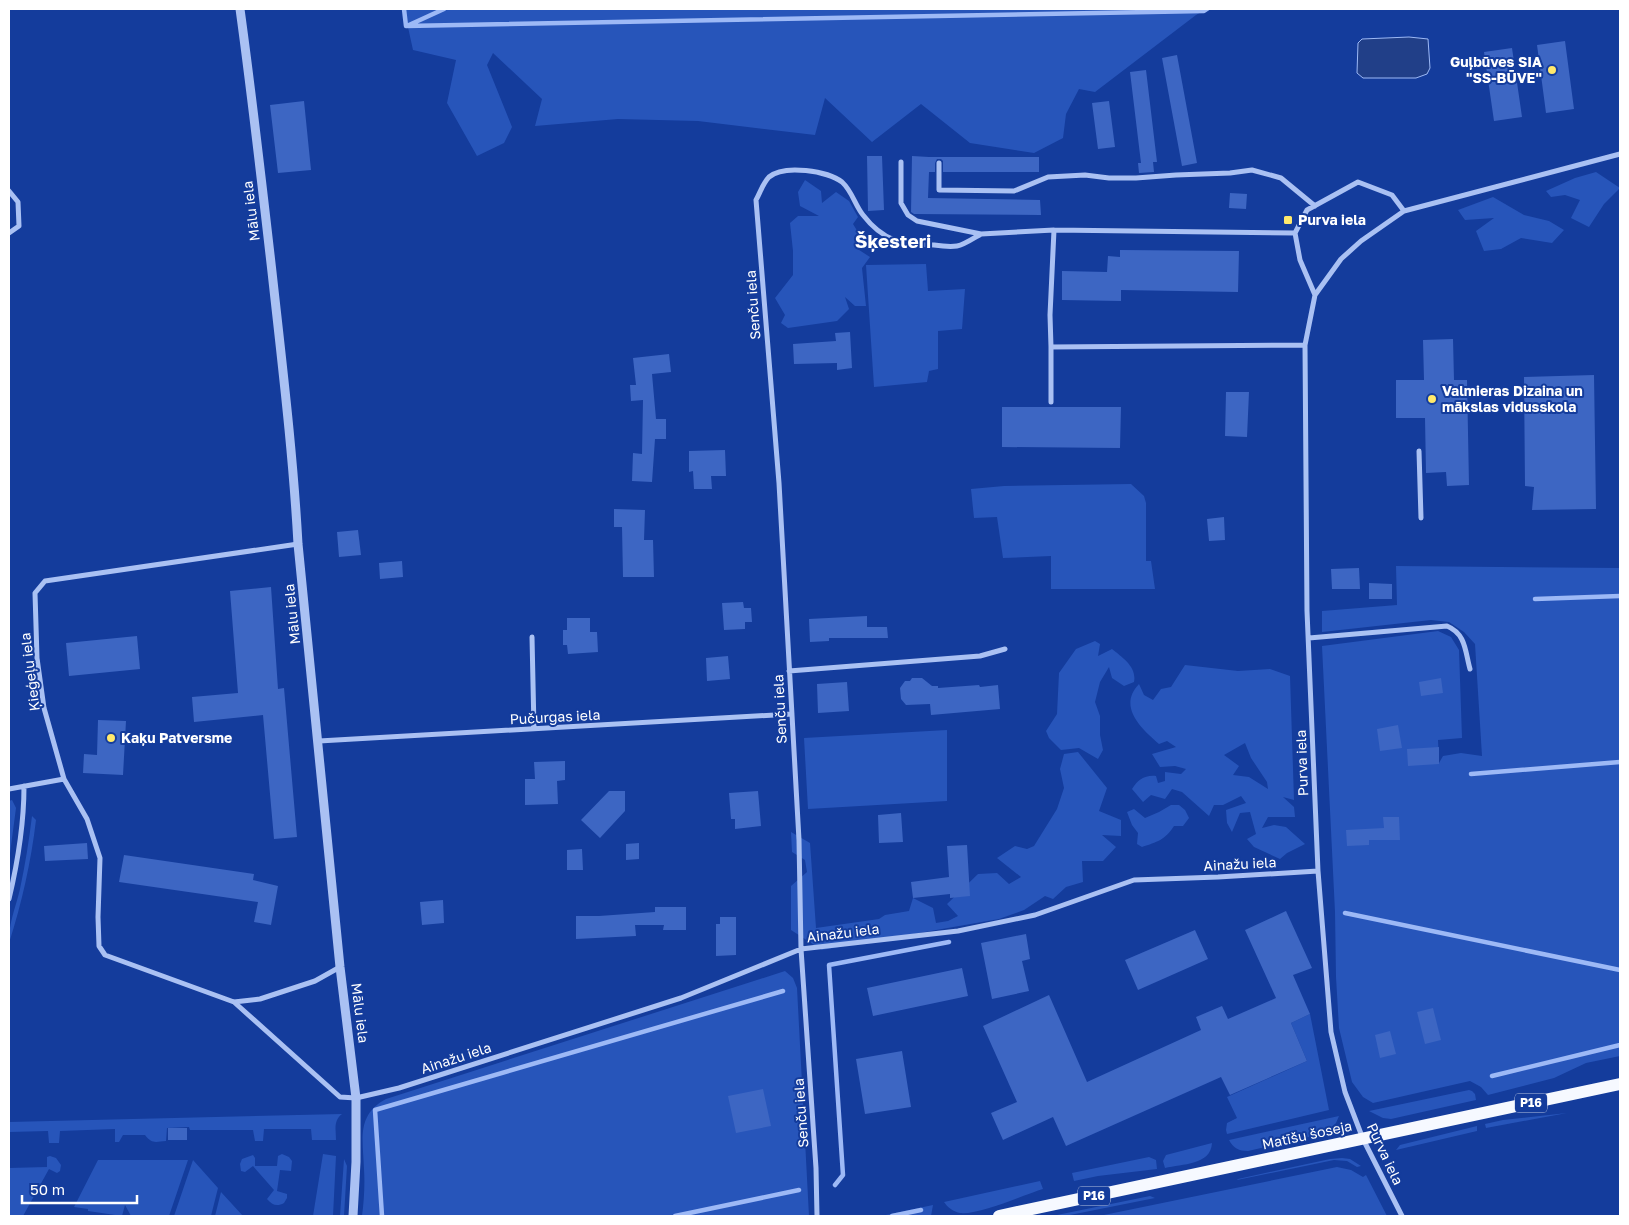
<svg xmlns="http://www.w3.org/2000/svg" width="1629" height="1225" font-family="'Golos Text',sans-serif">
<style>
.green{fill:#2755ba;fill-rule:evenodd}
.water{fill:#213f88;stroke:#9db9f6}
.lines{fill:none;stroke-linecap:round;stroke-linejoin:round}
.stream{stroke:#9db9f6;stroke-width:4.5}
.building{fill:#3d66c3}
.minor{stroke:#aac1f3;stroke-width:5}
.tertiary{stroke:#aac1f3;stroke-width:9}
.primary{stroke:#f6f9ff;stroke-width:12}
.poi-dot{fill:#ffe96c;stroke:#143c9c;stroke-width:2}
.labels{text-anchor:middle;stroke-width:4;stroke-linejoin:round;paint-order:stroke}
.shield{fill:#143c9c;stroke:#b8c4e1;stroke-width:1}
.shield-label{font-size:12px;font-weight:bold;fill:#fff}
.poi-label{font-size:14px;font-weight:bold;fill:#fff;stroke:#143c9c;text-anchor:start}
.street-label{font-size:14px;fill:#fff;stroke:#143c9c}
.district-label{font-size:19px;font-weight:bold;fill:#fff;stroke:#143c9c}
</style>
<rect width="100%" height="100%" fill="#143c9c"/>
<path class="green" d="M 404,9 L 1207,9 L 1196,15 L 1095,92 L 1079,89 L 1066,114 L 1063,138 L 1034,153 L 970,143 L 921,104 L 872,142 L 825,98 L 815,135 L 698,121 L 618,119 L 535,126 L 542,99 L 493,53 L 487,65 L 512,127 L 504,143 L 477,156 L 447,103 L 456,60 L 413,50 Z
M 1596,172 L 1620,188 L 1604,204 L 1589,227 L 1571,218 L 1580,200 L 1565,195 L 1551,197 L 1546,191 L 1575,178 Z
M 805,180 L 821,191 L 822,203 L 836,192 L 849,201 L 858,217 L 853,224 L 861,237 L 856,248 L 870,257 L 862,268 L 866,306 L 855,306 L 845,297 L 849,309 L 837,321 L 788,328 L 781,323 L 785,315 L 775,298 L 793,275 L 793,251 L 790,223 L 798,216 L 819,216 L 800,206 L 798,192 Z
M 1493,197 L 1524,215 L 1549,221 L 1564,230 L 1552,243 L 1521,238 L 1501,249 L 1484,251 L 1476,231 L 1494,218 L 1465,220 L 1458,210 Z
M 926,264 L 928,291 L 965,289 L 962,329 L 938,331 L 938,369 L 929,371 L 927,382 L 874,387 L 866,265 Z
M 1131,484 L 1144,496 L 1146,503 L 1146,561 L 1151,561 L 1155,589 L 1051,589 L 1051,556 L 1003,558 L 997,517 L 974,518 L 971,489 L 1004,486 Z
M 1396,566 L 1620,568 L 1620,1056 L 1586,1063 L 1554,1078 L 1488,1095 L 1481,1087 L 1470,1081 L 1373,1103 L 1363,1097 L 1352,1082 L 1339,1028 L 1336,977 L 1335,912 L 1322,646 L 1438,631 L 1451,637 L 1459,650 L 1462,738 L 1438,740 L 1439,763 L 1443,756 L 1461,753 L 1482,756 L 1475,644 L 1464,632 L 1449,622 L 1431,620 L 1322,632 L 1322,611 L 1397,605 Z
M 1095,641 L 1100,644 L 1098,656 L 1112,649 C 1123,658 1137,667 1134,682 L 1124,686 L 1112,678 L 1109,667 L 1100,682 L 1095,702 L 1100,716 L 1100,735 L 1103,750 L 1098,759 L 1079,748 L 1061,750 L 1049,738 L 1046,731 L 1057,714 L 1059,673 L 1076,649 Z
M 1185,665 L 1238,671 L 1270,669 L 1290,676 L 1294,800 L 1283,797 L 1294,807 L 1295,817 L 1268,817 L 1262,828 L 1274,825 L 1286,827 L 1305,844 L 1287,853 L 1280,859 L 1254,847 L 1247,839 L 1256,834 L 1250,812 L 1240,813 L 1232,832 L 1227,823 L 1226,810 L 1246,803 L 1241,796 L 1223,805 L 1214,805 L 1209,816 L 1182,792 L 1172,789 L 1165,799 L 1151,795 L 1143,802 L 1132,789 C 1138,780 1144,775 1156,776 L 1158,783 L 1165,781 L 1165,772 L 1181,774 L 1186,769 L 1175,766 L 1160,767 L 1152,754 L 1176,747 L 1167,741 L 1159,744 C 1142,729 1117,707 1139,684 L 1144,695 L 1153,700 L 1161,689 L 1171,687 ZM 1245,743 L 1251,758 L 1267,782 L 1268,789 L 1249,777 L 1233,775 L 1239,766 L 1224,755 Z
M 947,730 L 947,801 L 808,809 L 804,738 Z
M 1078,752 L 1107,788 L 1099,811 L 1121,820 L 1121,836 L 1102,835 L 1116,847 L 1103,861 L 1082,861 L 1083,882 L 1066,887 L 1053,899 L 1045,896 L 1024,910 L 999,919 L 822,950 L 791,930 L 791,886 L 807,872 L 805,860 L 792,852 L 791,832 L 810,843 L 816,928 L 879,919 L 885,915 L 909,911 L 913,898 L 933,908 L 936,923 L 948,921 L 958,916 L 947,904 L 978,874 L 997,873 L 1009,884 L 1021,877 L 997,858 L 1015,846 L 1027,849 L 1034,846 L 1057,809 L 1064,788 L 1060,769 L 1064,754 Z
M 12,800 L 16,808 L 9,861 L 9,801 Z
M 1171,805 L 1179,805 L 1185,810 L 1189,818 L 1183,826 L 1174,826 C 1165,840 1157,842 1142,847 L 1137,844 L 1138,833 L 1132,825 L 1127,812 L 1134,809 L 1145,818 L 1159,812 Z
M 32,816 L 36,820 C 31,862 22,902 9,943 C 9,921 15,910 20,889 C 25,865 29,841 32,816 Z
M 785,971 L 793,978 L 797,988 L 809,1216 L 362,1216 C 364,1201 365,1184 364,1169 C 363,1140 356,1115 386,1099 Z
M 1310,1014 L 1329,1110 L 1227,1134 L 1226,1130 L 1227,1123 L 1237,1118 L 1227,1097 L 1307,1061 L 1291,1023 Z
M 1469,1090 L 1472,1091 L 1475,1094 L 1476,1100 L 1391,1119 L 1383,1118 L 1369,1111 Z
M 1567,1113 L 1486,1128 L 1485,1124 L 1503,1120 Z
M 342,1114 C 333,1121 336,1130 336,1140 L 312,1140 L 311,1129 L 264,1129 L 263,1141 L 255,1141 L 253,1130 L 190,1130 L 189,1127 L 167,1128 L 166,1141 C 155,1142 152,1144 145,1135 L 123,1135 L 119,1142 L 115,1142 L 115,1129 L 60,1131 L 59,1143 L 49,1143 L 48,1131 L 9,1132 L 9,1122 Z
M 1339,1116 L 1336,1123 L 1326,1133 L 1248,1151 C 1239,1151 1233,1148 1229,1140 Z
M 1477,1126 L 1477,1131 L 1396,1150 L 1400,1145 Z
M 1212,1143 C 1211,1165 1182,1164 1165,1168 L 1163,1161 L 1166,1155 Z
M 282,1154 L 289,1157 L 292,1161 L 291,1171 L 280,1170 L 277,1191 L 287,1194 L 287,1198 L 284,1203 C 277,1207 272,1205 267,1199 L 274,1190 L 253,1166 L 245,1172 L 241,1171 L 240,1164 L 242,1159 L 253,1155 L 255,1158 L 255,1166 L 277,1166 L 278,1156 Z
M 323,1154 L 336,1156 L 333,1216 L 313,1216 Z
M 50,1156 L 56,1158 L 61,1165 L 60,1171 L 57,1173 L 49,1169 L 23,1216 L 9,1216 L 9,1168 L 47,1167 L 47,1157 Z
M 1149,1157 L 1156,1160 L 1157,1169 L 1098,1176 L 1074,1181 L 1072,1173 Z
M 1342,1158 L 1350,1159 L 1361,1166 L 1357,1167 L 1347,1161 L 1334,1160 L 1237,1180 L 1238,1179 L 1330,1159 Z
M 344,1159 L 347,1166 L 344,1216 L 340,1216 Z
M 98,1160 L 188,1160 L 169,1216 L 131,1216 L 125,1205 L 122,1216 L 88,1211 L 88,1209 L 74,1207 Z
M 193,1160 L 218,1188 L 211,1216 L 174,1216 Z
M 1337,1167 L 1351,1170 L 1363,1177 L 1366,1175 L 1387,1216 L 1099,1216 Z
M 1040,1181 L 1043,1189 C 1023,1195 979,1215 960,1213 C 954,1212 947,1207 944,1202 Z
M 221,1192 L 243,1216 L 215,1216 Z
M 1150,1196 L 1155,1198 L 1065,1216 L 1052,1216 Z
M 933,1205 L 931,1216 L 881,1216 Z"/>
<path class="water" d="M 1409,37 L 1428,39 L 1430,68 L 1427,74 L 1416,78 L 1363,78 L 1357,73 L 1358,43 L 1362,39 Z"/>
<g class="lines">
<path class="stream" d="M 404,9 L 406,26
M 409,25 L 444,9
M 406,26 L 1204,11 L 1207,9
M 1535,599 L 1620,596
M 1471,774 L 1620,762
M 1345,913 L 1620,970
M 1492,1076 L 1620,1045
M 835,1185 L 843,1175 L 829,965 L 949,942
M 382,1216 L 375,1110 L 783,991
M 675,1216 L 799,1190
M 892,1216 L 921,1210"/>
</g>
<path class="building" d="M 1565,41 L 1574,109 L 1546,113 L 1537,45 Z
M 1512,48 L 1522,117 L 1494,121 L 1484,52 Z
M 1177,55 L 1197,163 L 1182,166 L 1162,58 Z
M 1146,70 L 1157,162 L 1153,162 L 1154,172 L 1139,173 L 1138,163 L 1141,163 L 1130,72 Z
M 304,101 L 311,170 L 278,173 L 270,105 Z
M 1109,101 L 1115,147 L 1098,149 L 1092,103 Z
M 867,156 L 882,156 L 884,210 L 868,211 Z
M 912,156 L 929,157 L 1039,157 L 1039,172 L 943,172 L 943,161 L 941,159 L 937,159 L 935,163 L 935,172 L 929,172 L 928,198 L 1040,200 L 1041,215 L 914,214 L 911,212 Z
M 1230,193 L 1247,194 L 1246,209 L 1229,208 Z
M 1120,250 L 1239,251 L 1238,292 L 1121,290 L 1121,301 L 1062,300 L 1062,271 L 1107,272 L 1108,256 L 1120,257 Z
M 850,332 L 852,368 L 837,370 L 837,363 L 794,364 L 793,344 L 836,341 L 835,333 Z
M 1453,339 L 1454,380 L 1467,380 L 1469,485 L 1447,486 L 1446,472 L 1426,473 L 1425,418 L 1396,418 L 1396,380 L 1424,380 L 1423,340 Z
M 669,354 L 671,372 L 652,374 L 656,419 L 666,419 L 666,439 L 655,439 L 652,482 L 632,481 L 633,453 L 642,454 L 643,400 L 631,401 L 630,385 L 636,385 L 633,358 Z
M 1594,375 L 1596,509 L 1532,510 L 1534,487 L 1525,486 L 1524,377 Z
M 1226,392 L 1249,392 L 1247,437 L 1225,436 Z
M 1002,407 L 1121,407 L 1120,448 L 1002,447 Z
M 725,450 L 726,476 L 711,476 L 712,489 L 694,489 L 693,471 L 689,472 L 689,451 Z
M 614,509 L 645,510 L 644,540 L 653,540 L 654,577 L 623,577 L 622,527 L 614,527 Z
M 1224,517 L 1225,540 L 1209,541 L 1207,519 Z
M 358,530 L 361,555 L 339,557 L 337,532 Z
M 402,561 L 403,577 L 380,579 L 379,563 Z
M 1359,568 L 1360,589 L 1332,589 L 1331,569 Z
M 1369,583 L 1392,584 L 1392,599 L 1369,599 Z
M 271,587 L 278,689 L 284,688 L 297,837 L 274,839 L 263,715 L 194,722 L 192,697 L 238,693 L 230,591 Z
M 743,602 L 744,608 L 751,608 L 752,622 L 745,622 L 745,629 L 724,630 L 722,603 Z
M 867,616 L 867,627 L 887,627 L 888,638 L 829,638 L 829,641 L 810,642 L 809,619 Z
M 567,618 L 590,618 L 590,632 L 597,632 L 598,652 L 568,654 L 567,645 L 563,645 L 563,630 L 567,630 Z
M 137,636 L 140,669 L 69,676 L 66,643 Z
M 728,656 L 730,679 L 707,681 L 706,658 Z
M 912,678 L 922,678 L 932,686 L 938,686 L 938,688 L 979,685 L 980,687 L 998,685 L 1000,709 L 931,715 L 930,704 L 906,705 L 901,699 L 900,688 L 905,681 L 910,681 Z
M 1441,678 L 1443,693 L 1421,696 L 1419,682 Z
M 847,682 L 849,711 L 818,713 L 817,684 Z
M 98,720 L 126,721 L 123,775 L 83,773 L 84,754 L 97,755 Z
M 1398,725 L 1402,748 L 1380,751 L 1377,729 Z
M 1439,747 L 1439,764 L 1408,766 L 1407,749 Z
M 565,761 L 565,780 L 557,781 L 558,804 L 525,805 L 525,779 L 535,779 L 534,762 Z
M 609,791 L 625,791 L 625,811 L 600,838 L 581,820 Z
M 758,791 L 761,826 L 735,829 L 735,819 L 731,819 L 729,793 Z
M 901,813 L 903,842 L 879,843 L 878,815 Z
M 1383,817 L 1399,817 L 1400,840 L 1369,840 L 1369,845 L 1347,846 L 1346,830 L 1384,828 Z
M 87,843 L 88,859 L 45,861 L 44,846 Z
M 639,843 L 639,859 L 626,860 L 626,844 Z
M 967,845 L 970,896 L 950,898 L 950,894 L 913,898 L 911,882 L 949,877 L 947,846 Z
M 582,849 L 583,870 L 567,870 L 567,850 Z
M 124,855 L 254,874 L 253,880 L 278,886 L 271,925 L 254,922 L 258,902 L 119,882 Z
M 443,900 L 444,923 L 422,925 L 420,902 Z
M 655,907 L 686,907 L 686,930 L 663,930 L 664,925 L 635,925 L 636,936 L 576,939 L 576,916 L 599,916 L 655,912 Z
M 1286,911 L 1312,968 L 1293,975 L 1310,1014 L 1291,1023 L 1307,1061 L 1230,1095 L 1221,1077 L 1066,1146 L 1053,1117 L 1003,1140 L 991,1113 L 1017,1102 L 983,1026 L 1049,995 L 1087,1082 L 1201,1030 L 1196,1017 L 1222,1006 L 1228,1019 L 1276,998 L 1245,930 Z
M 720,917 L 736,917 L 736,955 L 716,956 L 716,924 L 720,924 Z
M 1195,930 L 1208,959 L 1138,990 L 1125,960 Z
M 1026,934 L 1030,959 L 1022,961 L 1029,991 L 992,999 L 981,943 Z
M 962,968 L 968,996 L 873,1016 L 867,988 Z
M 1433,1008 L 1441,1040 L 1425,1044 L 1417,1012 Z
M 1390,1031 L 1396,1054 L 1380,1058 L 1375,1035 Z
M 902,1051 L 911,1107 L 865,1114 L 856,1059 Z
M 763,1089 L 771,1126 L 736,1133 L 728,1096 Z
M 168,1128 L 187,1128 L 187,1140 L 168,1140 Z"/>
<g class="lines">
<path class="minor" d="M 901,162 L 901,203 L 908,215 L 917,221 L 981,234 L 1054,230 L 1295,233
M 939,163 L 939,190 L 1014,191 L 1048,177 L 1085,175 L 1109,178 L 1136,178 L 1176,175 L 1230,173 L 1252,170 L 1281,178 L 1315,206
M 9,191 L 18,202 L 19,226 L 9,233
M 1054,230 L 1050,315 L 1051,347 L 1305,345
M 1315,295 L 1300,260 L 1295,233 L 1307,210 L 1358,182 L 1392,195 L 1404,211
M 1051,347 L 1051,402
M 1419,451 L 1421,518
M 298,544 L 45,581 L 35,593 L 37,658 L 44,708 L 64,779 L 87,819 L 100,858 L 98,917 L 99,946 L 105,955 L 234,1002 L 260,999 L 315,981 L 340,967
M 532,637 L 534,729
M 1309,638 L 1447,626 C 1466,634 1465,651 1470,669
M 789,671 L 980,656 L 1005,649
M 319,741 L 792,714
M 9,789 L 64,779
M 9,899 C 18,861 24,825 24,786
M 234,1002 L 340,1097 L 356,1098 L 399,1088 L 681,998 L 801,949 L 958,931 L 1035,915 L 1134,880 L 1218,877 L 1318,871
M 817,1216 L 816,1168 L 801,949 L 799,840 L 779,483 L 756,200 C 760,193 763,183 769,177 C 784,164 828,171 842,182 C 852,191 855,205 863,215 C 883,241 902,245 934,245 C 941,246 950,247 957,246 C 964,245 974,238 981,234
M 1402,1216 L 1363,1139 L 1345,1092 L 1331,1032 L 1318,871 L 1307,611 L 1305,345 L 1315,295 L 1341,259 L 1361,241 L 1404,211 L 1620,154"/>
<path class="tertiary" d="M 240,9 C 252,96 262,184 272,272 C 282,363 293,453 298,544 L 340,967 L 356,1098 L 356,1162 L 353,1216"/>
<path class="primary" d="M 999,1216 L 1620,1084"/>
</g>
<g class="poi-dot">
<circle cx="1552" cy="70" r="5"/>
<rect x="1283" y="215" width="10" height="10" rx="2.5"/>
<circle cx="1432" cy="399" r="5"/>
<circle cx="111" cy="738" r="5"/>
</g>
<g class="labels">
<g class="shield">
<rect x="1515" y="1093.5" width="32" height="19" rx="4"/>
<rect x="1078" y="1186.5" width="32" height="19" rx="4"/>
</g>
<g class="shield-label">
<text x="1531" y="1107">P16</text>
<text x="1094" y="1200">P16</text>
</g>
<g class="poi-label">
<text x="1542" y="67" text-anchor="end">Guļbūves SIA<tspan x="1542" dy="16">"SS-BŪVE"</tspan></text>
<text x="1298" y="225">Purva iela</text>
<text x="1442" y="396">Valmieras Dizaina un<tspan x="1442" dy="16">mākslas vidusskola</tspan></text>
<text x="121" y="743">Kaķu Patversme</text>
</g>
<g class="street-label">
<text transform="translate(251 211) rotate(-97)" y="5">Mālu iela</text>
<text transform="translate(753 305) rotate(-94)" y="5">Senču iela</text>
<text transform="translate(292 614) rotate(-96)" y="5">Mālu iela</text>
<text transform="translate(30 672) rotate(-97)" y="5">Ķieģeļu iela</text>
<text transform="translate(780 709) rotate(-93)" y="5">Senču iela</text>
<text transform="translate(555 717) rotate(-3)" y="5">Pučurgas iela</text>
<text transform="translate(1302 763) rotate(-92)" y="5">Purva iela</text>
<text transform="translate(1240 864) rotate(-3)" y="5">Ainažu iela</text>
<text transform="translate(843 933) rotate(-7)" y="5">Ainažu iela</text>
<text transform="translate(360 1013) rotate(83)" y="5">Mālu iela</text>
<text transform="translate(456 1058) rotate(-18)" y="5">Ainažu iela</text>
<text transform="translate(801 1113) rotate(-94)" y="5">Senču iela</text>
<text transform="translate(1307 1135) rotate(-12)" y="5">Matīšu šoseja</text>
<text transform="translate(1385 1154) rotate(65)" y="5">Purva iela</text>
</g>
<g class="district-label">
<text x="893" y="248">Šķesteri</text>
</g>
</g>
<rect width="1629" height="1225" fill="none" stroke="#ffffff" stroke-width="20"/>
<path d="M22 1195v8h115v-8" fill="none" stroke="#ffffff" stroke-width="2.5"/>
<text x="30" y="1195" font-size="15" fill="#ffffff" stroke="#143c9c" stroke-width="4" paint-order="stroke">50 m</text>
</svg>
